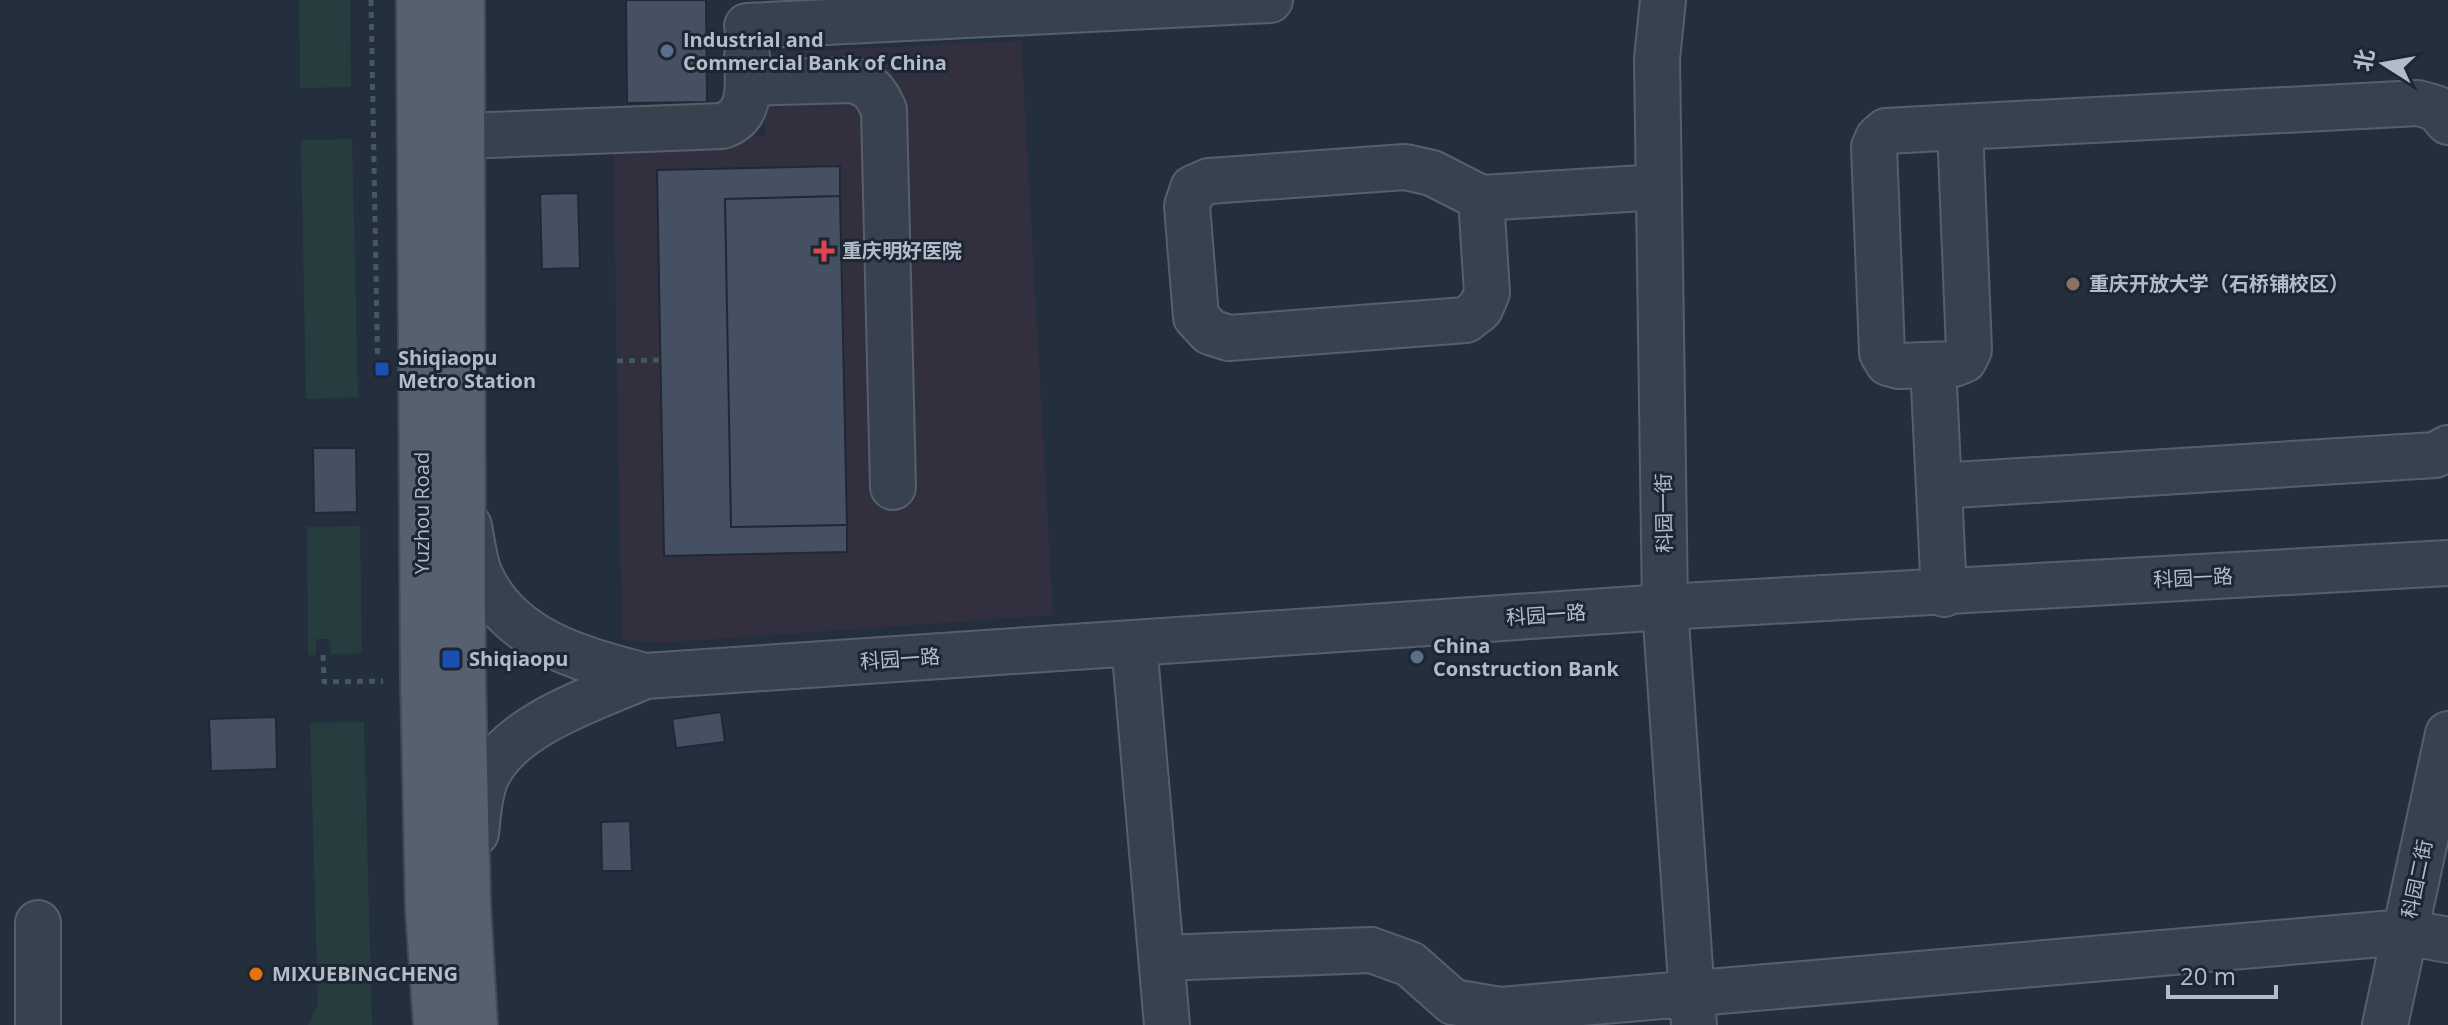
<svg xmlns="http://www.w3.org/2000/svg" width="2448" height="1025" font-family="'Open Sans','Noto Sans SC',sans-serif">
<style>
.medical{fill:#32303f}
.green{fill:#263c3f}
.building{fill:#455162;stroke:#1f2835;stroke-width:2}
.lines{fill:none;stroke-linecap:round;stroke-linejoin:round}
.minor-casing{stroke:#565f6c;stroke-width:48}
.major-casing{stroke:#414a57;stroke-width:48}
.path{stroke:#44595c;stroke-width:5;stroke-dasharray:6 6;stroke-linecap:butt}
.minor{stroke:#38414e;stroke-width:44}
.major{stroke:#56606e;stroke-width:44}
.service-dot{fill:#5c6f8a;stroke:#1d2633;stroke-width:3}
.health-dot{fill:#e0444e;stroke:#1d2633;stroke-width:3}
.education-dot{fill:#8d6e63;stroke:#1d2633;stroke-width:3}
.transit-dot{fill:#1a4fb4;stroke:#1d2633;stroke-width:3}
.food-dot{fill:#e8710a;stroke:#1d2633;stroke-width:3}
.labels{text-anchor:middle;stroke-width:6;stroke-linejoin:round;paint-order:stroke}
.poi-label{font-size:20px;font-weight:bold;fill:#b4bcc9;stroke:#1d2633;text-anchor:start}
.street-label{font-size:20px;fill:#b4bcc9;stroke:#1d2633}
</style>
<rect width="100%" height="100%" fill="#242f3e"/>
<path class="medical" d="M 1021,41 L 1053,615 L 659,643 L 622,640 L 613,141 L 765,136 L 763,53 Z"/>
<path class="green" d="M 299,0 L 350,0 L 351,87 L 300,88 Z
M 352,139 L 358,397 L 306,399 L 301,140 Z
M 360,526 L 362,653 L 331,654 L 330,639 L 316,639 L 316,655 L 308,655 L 307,527 Z
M 364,722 L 372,1025 L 308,1025 L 318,1005 L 310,723 Z"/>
<path class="building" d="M 626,0 L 706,0 L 707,102 L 627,103 Z
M 840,166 L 840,196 L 725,199 L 731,527 L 847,525 L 847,552 L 664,556 L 657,170 Z
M 578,193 L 580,268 L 542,269 L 540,194 Z
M 840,196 L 847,525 L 731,527 L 725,199 Z
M 313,448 L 356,448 L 357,512 L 314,513 Z
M 721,712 L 725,742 L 676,748 L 672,719 Z
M 276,717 L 277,769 L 211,771 L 209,719 Z
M 630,821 L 632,871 L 602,871 L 601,822 Z"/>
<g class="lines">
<g class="minor-casing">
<path id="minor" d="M 1663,0 L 1657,59 L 1665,607 L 1694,1025
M 747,26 L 1270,0
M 748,83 L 850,80 C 870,84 876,92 884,110 L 893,487
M 1960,127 L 1969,350 L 1964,360 L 1954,364 L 1899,366 L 1888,363 L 1882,353 L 1874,147 L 1878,138 L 1886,131 L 1960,127 L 2418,103 L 2436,108 L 2448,122
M 463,136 L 722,126 C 753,116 748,84 747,56
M 1481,198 L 1487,293 L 1480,309 L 1466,320 L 1229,338 L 1210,332 L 1196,317 L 1187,206 L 1193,188 L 1209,181 L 1405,167 L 1432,173 L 1481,198 L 1659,187
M 1933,365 L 1944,594
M 1939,486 L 2435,455 L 2448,448
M 469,526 C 472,541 474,561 480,575 C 510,642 582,659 645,676 L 1665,607 L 2448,563
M 1134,643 L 1167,1025
M 476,833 C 478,816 479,794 486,778 C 509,724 596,698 645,676
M 1162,958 L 1371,950 L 1410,964 L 1453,1002 L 1500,1010 L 2405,932 L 2448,940
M 38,1025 L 38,923
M 2385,1025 L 2448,734"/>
</g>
<g class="major-casing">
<path id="major" d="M 419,0 L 423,680 L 428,910 L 436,1025
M 462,0 L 463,678 L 468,904 L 475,1025"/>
</g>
<path class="path" d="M 371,0 L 378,384
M 617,361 L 661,360
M 323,655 L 324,682 L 383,681"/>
<use href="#minor" class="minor"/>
<use href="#major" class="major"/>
</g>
<g class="service-dot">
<circle cx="667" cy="51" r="8"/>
<circle cx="1417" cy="657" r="8"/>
</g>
<path class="health-dot" d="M820 239h8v8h8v8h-8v8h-8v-8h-8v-8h8z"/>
<circle class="education-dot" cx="2073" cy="284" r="8"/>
<g class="transit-dot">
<rect x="374" y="361" width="16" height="16" rx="4"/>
<rect x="441" y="649" width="20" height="20" rx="4"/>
</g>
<circle class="food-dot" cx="256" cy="974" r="8"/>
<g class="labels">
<g class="poi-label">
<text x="683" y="47">Industrial and<tspan x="683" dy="23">Commercial Bank of China</tspan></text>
<text x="842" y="258">重庆明好医院</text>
<text x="2089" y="291">重庆开放大学（石桥铺校区）</text>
<text x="398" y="365">Shiqiaopu<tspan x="398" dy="23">Metro Station</tspan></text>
<text x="1433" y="653">China<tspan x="1433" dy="23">Construction Bank</tspan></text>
<text x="469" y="666">Shiqiaopu</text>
<text x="272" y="981">MIXUEBINGCHENG</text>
</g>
<g class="street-label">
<text transform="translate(422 513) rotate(-90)" y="7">Yuzhou Road</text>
<text transform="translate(1664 513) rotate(-91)" y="7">科园一街</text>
<text transform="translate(2193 578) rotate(-3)" y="7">科园一路</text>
<text transform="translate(1546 615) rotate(-4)" y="7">科园一路</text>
<text transform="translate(900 659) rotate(-4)" y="7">科园一路</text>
<text transform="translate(2417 879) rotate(-78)" y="7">科园二街</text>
</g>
</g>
<g transform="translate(2384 64) rotate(281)" stroke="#1d2633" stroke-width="6" paint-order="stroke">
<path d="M0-6L14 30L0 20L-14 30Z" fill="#b4bcc9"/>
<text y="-12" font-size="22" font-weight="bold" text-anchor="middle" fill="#b4bcc9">北</text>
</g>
<path d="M2168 985v12h108v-12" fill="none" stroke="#b4bcc9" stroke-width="4"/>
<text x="2180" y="985" font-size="24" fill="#b4bcc9" stroke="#1d2633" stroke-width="6" paint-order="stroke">20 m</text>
</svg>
